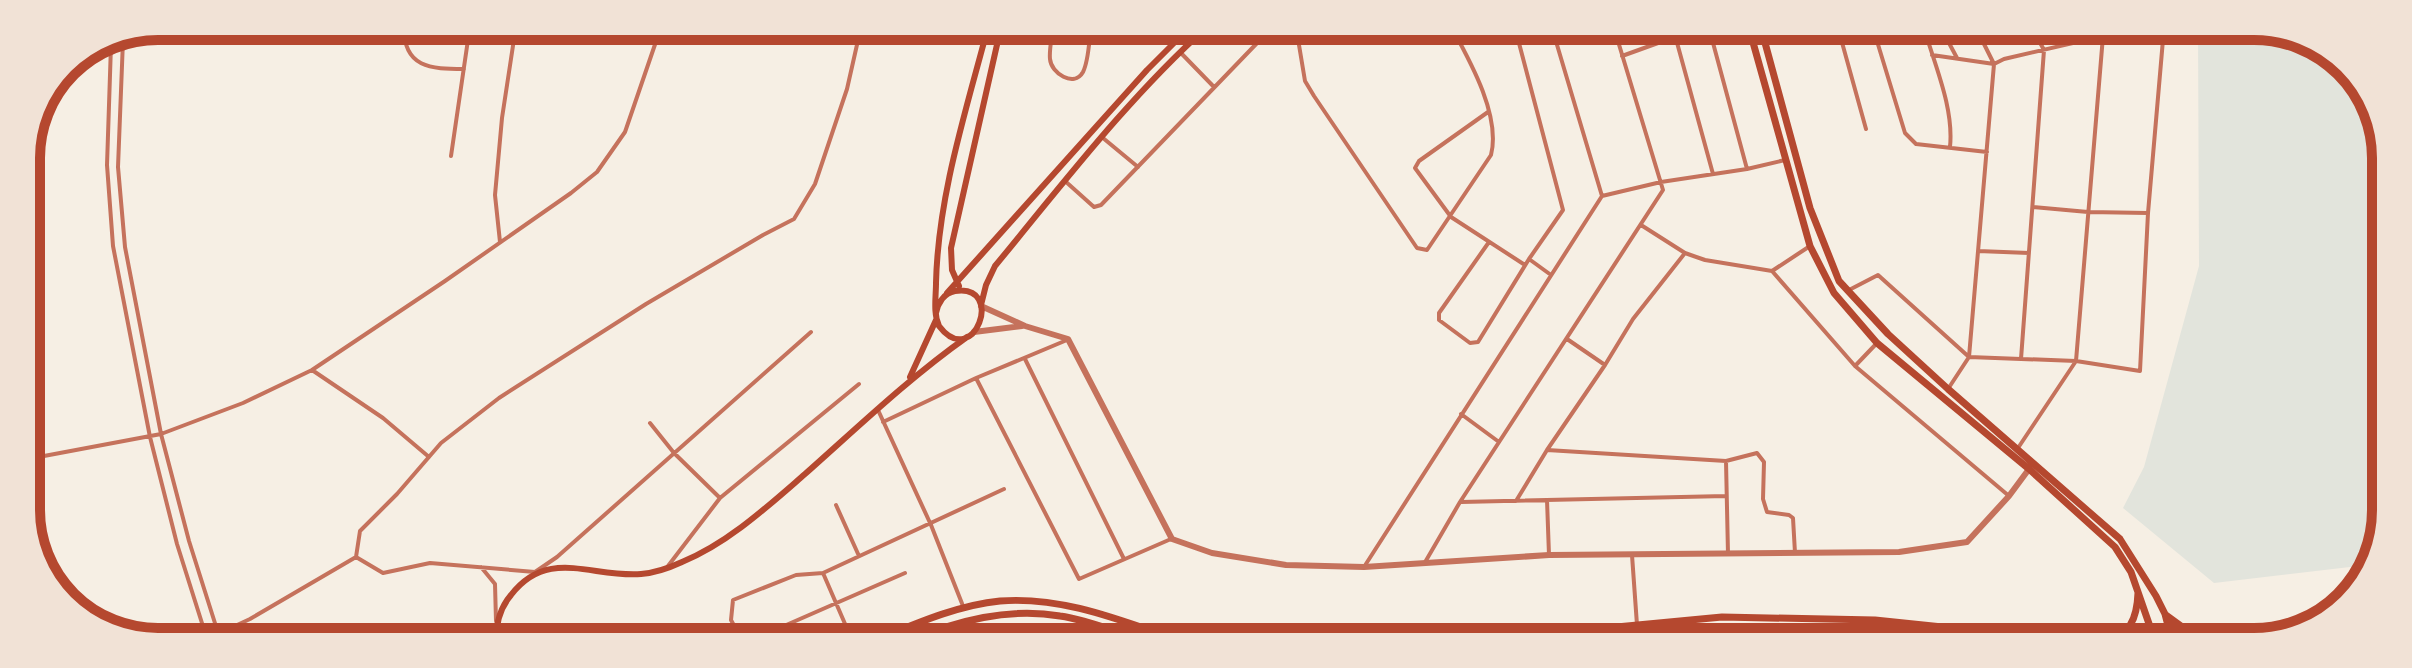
<svg xmlns="http://www.w3.org/2000/svg" width="2412" height="668" font-family="'Open Sans',sans-serif">
<style>
.green{fill:#e2e4dc}
.lines{fill:none;stroke-linecap:round;stroke-linejoin:round}
.minor{stroke:#c5725c;stroke-width:4}
.tertiary{stroke:#c5725c;stroke-width:6}
.secondary{stroke:#b5482f;stroke-width:6}
.primary{stroke:#b5482f;stroke-width:7}
.rim{fill:none;stroke:#b5482f;stroke-width:10}
</style>
<rect width="100%" height="100%" fill="#f6efe4"/>
<path class="green" d="M 2198,29 L 2281,29 L 2348,65 L 2383,131 L 2383,537 L 2367,565 L 2214,583 L 2123,508 L 2144,467 L 2199,266 Z"/>
<g class="lines">
<path class="minor" d="M 404,26 C 403,68 431,69 464,69
M 1053,27 C 1052,37 1049,50 1050,59 C 1051,73 1074,88 1083,72 C 1089,60 1089,40 1091,27
M 1296,27 L 1305,81 L 1314,96 L 1417,248 L 1427,250 L 1491,155 C 1501,116 1470,61 1452,28
M 1552,28 L 1602,196
M 1673,28 L 1713,174
M 1709,28 L 1747,169
M 1838,28 L 1866,129
M 1873,28 L 1905,133 L 1916,144 L 1987,152
M 1924,28 C 1935,66 1954,108 1950,147
M 1941,28 L 1957,58
M 123,40 L 118,167 L 125,247 L 161,434 L 189,541 L 220,639
M 111,45 L 107,165 L 113,246 L 150,437 L 177,544 L 207,639
M 1180,52 L 1214,87
M 1932,55 L 1994,64 L 1976,28
M 1622,56 L 1658,43 L 1674,34
M 1488,112 L 1419,161 L 1415,168 L 1451,217 L 1525,265
M 1103,138 L 1138,167
M 451,156 L 470,26
M 1065,181 L 1094,207 L 1101,205 L 1260,40 L 1265,33 L 1263,27
M 2033,207 L 2088,212 L 2148,213
M 1641,225 L 1685,253 L 1705,260 L 1772,271 L 1855,366 L 2009,496
M 500,242 L 495,195 L 502,118 L 516,26
M 1489,242 L 1439,313 L 1439,320 L 1470,343 L 1478,342 L 1529,259 L 1563,210 L 1515,28
M 1978,251 L 2029,253
M 1529,259 L 1551,275
M 1772,271 L 1810,246
M 1849,290 L 1878,275 L 1969,357 L 2076,361 L 2140,371 L 2148,213 L 2164,28
M 1025,359 L 1124,559
M 2021,359 L 2044,50 L 2032,28
M 1605,365 L 1633,319 L 1685,253
M 1855,366 L 1877,343
M 312,370 L 383,418 L 429,457
M 976,378 L 1079,579 L 1171,539
M 1948,389 L 1969,357 L 1994,64 L 2004,59 L 2138,28
M 878,410 L 931,525 L 963,606
M 1461,414 L 1499,442
M 883,422 L 976,378 L 1067,340
M 650,423 L 674,453 L 720,498
M 2018,448 L 2076,361 L 2103,36 L 2099,28
M 1547,450 L 1726,461 L 1757,453 L 1764,462 L 1763,499 L 1767,512 L 1789,515 L 1793,518 L 1795,553
M 28,459 L 161,434 L 243,403 L 312,370 L 445,281 L 571,193 L 597,172 L 625,132 L 661,27
M 1726,461 L 1728,554
M 1547,500 L 1549,555
M 1516,501 L 1547,450 L 1605,365 L 1567,339
M 1461,502 L 1726,496
M 836,505 L 859,556
M 1632,555 L 1637,625
M 356,557 L 383,573 L 430,563 L 535,572 L 557,557 L 811,332
M 1424,564 L 1460,502 L 1663,190 L 1614,28
M 668,566 L 720,498 L 859,384
M 481,567 L 495,584 L 496,621
M 1364,567 L 1602,196 L 1661,182 L 1747,169 L 1785,160
M 207,639 L 250,619 L 356,557 L 360,531 L 397,494 L 441,443 L 499,398 L 646,304 L 763,235 L 794,219 L 815,184 L 847,89 L 861,27
M 742,640 L 731,620 L 733,600 L 796,575 L 823,573
M 752,640 L 905,573
M 852,640 L 823,573 L 1004,489"/>
<path class="tertiary" d="M 981,306 L 1025,326 L 1068,339 L 1172,539 L 1212,553 L 1286,565 L 1364,567 L 1549,555 L 1899,552 L 1967,542 L 2009,496 L 2029,469
M 974,332 L 1022,326
M 1637,625 L 1639,641"/>
<path class="secondary" d="M 959,286 L 952,270 L 951,248 L 1001,27
M 947,293 L 1147,70 L 1190,27
M 981,305 L 986,285 L 995,266 C 1062,185 1128,98 1207,27
M 936,313 C 938,303 944,293 955,291 C 1006,283 974,372 939,326 C 933,313 936,297 936,283 C 938,196 966,111 988,27
M 910,377 L 936,320
M 496,640 C 496,623 500,608 511,595 C 548,547 592,578 641,574 C 655,573 669,568 682,562 C 728,543 767,507 805,474 C 858,427 909,378 967,337"/>
<path class="primary" d="M 1749,28 L 1810,246 L 1834,293 L 1877,343 L 2029,469 L 2115,547 L 2131,572 L 2155,641
M 1761,28 L 1810,208 L 1839,281 L 1888,334 L 1948,389 L 2120,539 L 2156,596 L 2165,614 L 2171,637
M 2166,615 L 2203,642
M 876,640 C 915,624 958,605 1000,601 C 1063,596 1122,621 1181,641
M 910,640 C 958,621 1008,607 1060,616 C 1088,620 1116,632 1143,640
M 1468,641 L 1722,617 L 1875,620 L 2086,642
M 1588,641 L 1791,627 L 1974,641
M 2104,642 C 2130,635 2137,619 2138,593
M 2154,642 L 2168,636 L 2180,642"/>
</g>
<path d="M0 0H2412V668H0ZM158 40H2254A118 118 0 0 1 2372 158V510A118 118 0 0 1 2254 628H158A118 118 0 0 1 40 510V158A118 118 0 0 1 158 40Z" fill="#f1e2d6" fill-rule="evenodd"/>
<path class="rim" d="M158 40H2254A118 118 0 0 1 2372 158V510A118 118 0 0 1 2254 628H158A118 118 0 0 1 40 510V158A118 118 0 0 1 158 40Z"/>
</svg>
